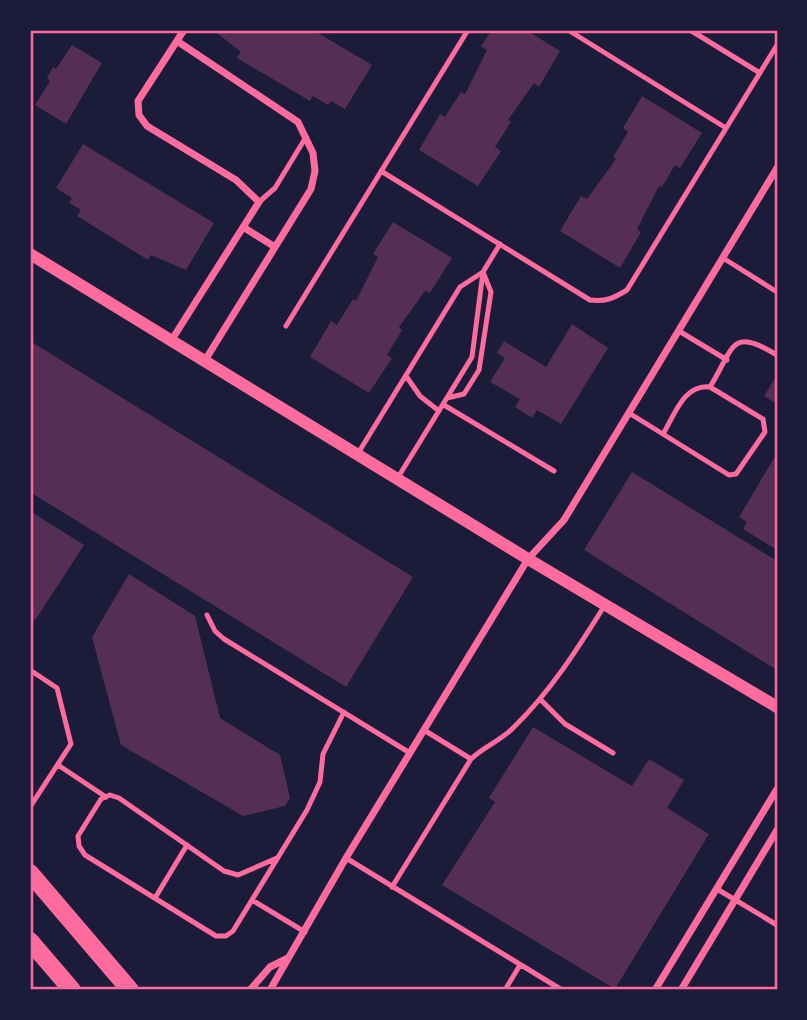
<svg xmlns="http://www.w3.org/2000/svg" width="807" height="1020" font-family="'PT Sans Narrow',sans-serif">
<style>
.building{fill:#542f53}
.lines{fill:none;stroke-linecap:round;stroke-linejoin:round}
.service{stroke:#ff6b9d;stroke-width:5}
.minor{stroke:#ff6b9d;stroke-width:7}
.tertiary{stroke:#ff6b9d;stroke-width:12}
.primary{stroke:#ff6b9d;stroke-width:18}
.neatline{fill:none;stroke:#ff6b9d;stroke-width:2.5}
</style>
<rect width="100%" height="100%" fill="#1b1b3a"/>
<path class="building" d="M 213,30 L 313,30 L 372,65 L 345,109 L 331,101 L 328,105 L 313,96 L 310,101 L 237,58 L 241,52 Z
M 492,30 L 526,30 L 560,51 L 539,87 L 534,83 L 508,120 L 511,122 L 495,147 L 501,151 L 478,186 L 419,150 L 440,114 L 445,117 L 461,92 L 465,94 L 487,50 L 481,46 Z
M 72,45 L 102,63 L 66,124 L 35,105 L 50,81 L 47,78 L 53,67 L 56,69 Z
M 642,96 L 702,133 L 680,168 L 675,165 L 662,187 L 659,186 L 637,229 L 641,232 L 620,268 L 560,231 L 581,196 L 587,199 L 616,159 L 613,157 L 628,132 L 623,128 Z
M 83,144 L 214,223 L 186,270 L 151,255 L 148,260 L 77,216 L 81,210 L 69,203 L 72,198 L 56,188 Z
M 393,222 L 452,258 L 430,293 L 425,291 L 399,327 L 402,330 L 387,355 L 392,358 L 369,393 L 310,357 L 331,321 L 337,325 L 353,299 L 356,301 L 378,257 L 373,254 Z
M 572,324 L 608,348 L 561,424 L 537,410 L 532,418 L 515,407 L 520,399 L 490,382 L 505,358 L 497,353 L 504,341 L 546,367 Z
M 30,341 L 413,577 L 346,687 L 30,492 Z
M 775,378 L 777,380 L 777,404 L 764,396 Z
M 777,453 L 777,550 L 743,529 L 747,522 L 739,517 Z
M 632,472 L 777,561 L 777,670 L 584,550 Z
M 30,511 L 84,545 L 36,619 L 30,620 Z
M 129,574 L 195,616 L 220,718 L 280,755 L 290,798 L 285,806 L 243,816 L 121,745 L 92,637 Z
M 533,727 L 632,786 L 649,759 L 684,780 L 667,808 L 709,834 L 615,989 L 442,885 L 495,802 L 489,798 Z"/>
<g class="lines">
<path class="service" d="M 568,30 L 726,128
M 690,30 L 760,73
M 381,171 L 590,300 C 606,302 614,298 627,290 L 777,45
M 259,202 L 275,188 L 306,137
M 723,258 L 777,292
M 286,326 L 468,30
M 679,331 L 727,360
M 406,376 L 420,396 L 439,411
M 447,398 L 464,394 L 479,370 L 491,292 L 483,272
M 444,405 L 554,471
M 629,413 L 729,475 L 736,474 L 765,432 L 763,419 L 710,387 C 735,346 730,327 777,355
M 663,434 C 675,414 684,384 710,387
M 357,455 L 460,287 L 483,272
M 397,479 L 472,357 L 483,272 L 500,244
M 207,615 L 215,631 L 224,639 L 410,753
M 30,670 L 57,688 L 71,744 L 30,807
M 540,699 L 565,724 L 613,753
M 424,730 L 471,759 C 484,746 501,741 514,727 C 551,691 578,648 605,605
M 58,765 L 106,797
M 277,858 L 238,875 L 224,871 L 119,798 L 110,795 L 101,799 L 78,836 L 79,846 L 85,855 L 216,936 L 226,936 L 233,931 L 307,810 L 320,782 L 323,754 L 344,712
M 346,858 L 562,990
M 392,887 L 471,759
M 717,889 L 777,925
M 155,898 L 187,845
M 252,900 L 305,932
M 505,990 L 520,965"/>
<path class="minor" d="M 177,41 L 298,122 L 313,153 L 315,171 L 311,189 L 204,362
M 243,227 L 275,247
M 171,341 L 259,202 L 236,180 L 147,126 L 139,115 L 138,101 L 184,30
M 250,990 L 270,967 L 288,958
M 270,990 L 346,858 L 528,559 L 564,520 L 777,168
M 655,990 L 777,789
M 681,990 L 777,830"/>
<path class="tertiary" d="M 30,254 L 528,559 L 777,707"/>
<path class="primary" d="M 30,873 L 130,990
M 30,941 L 72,990"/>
</g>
<rect width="807" height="1020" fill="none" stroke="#1b1b3a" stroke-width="63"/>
<rect x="32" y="32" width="744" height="956" class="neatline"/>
</svg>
